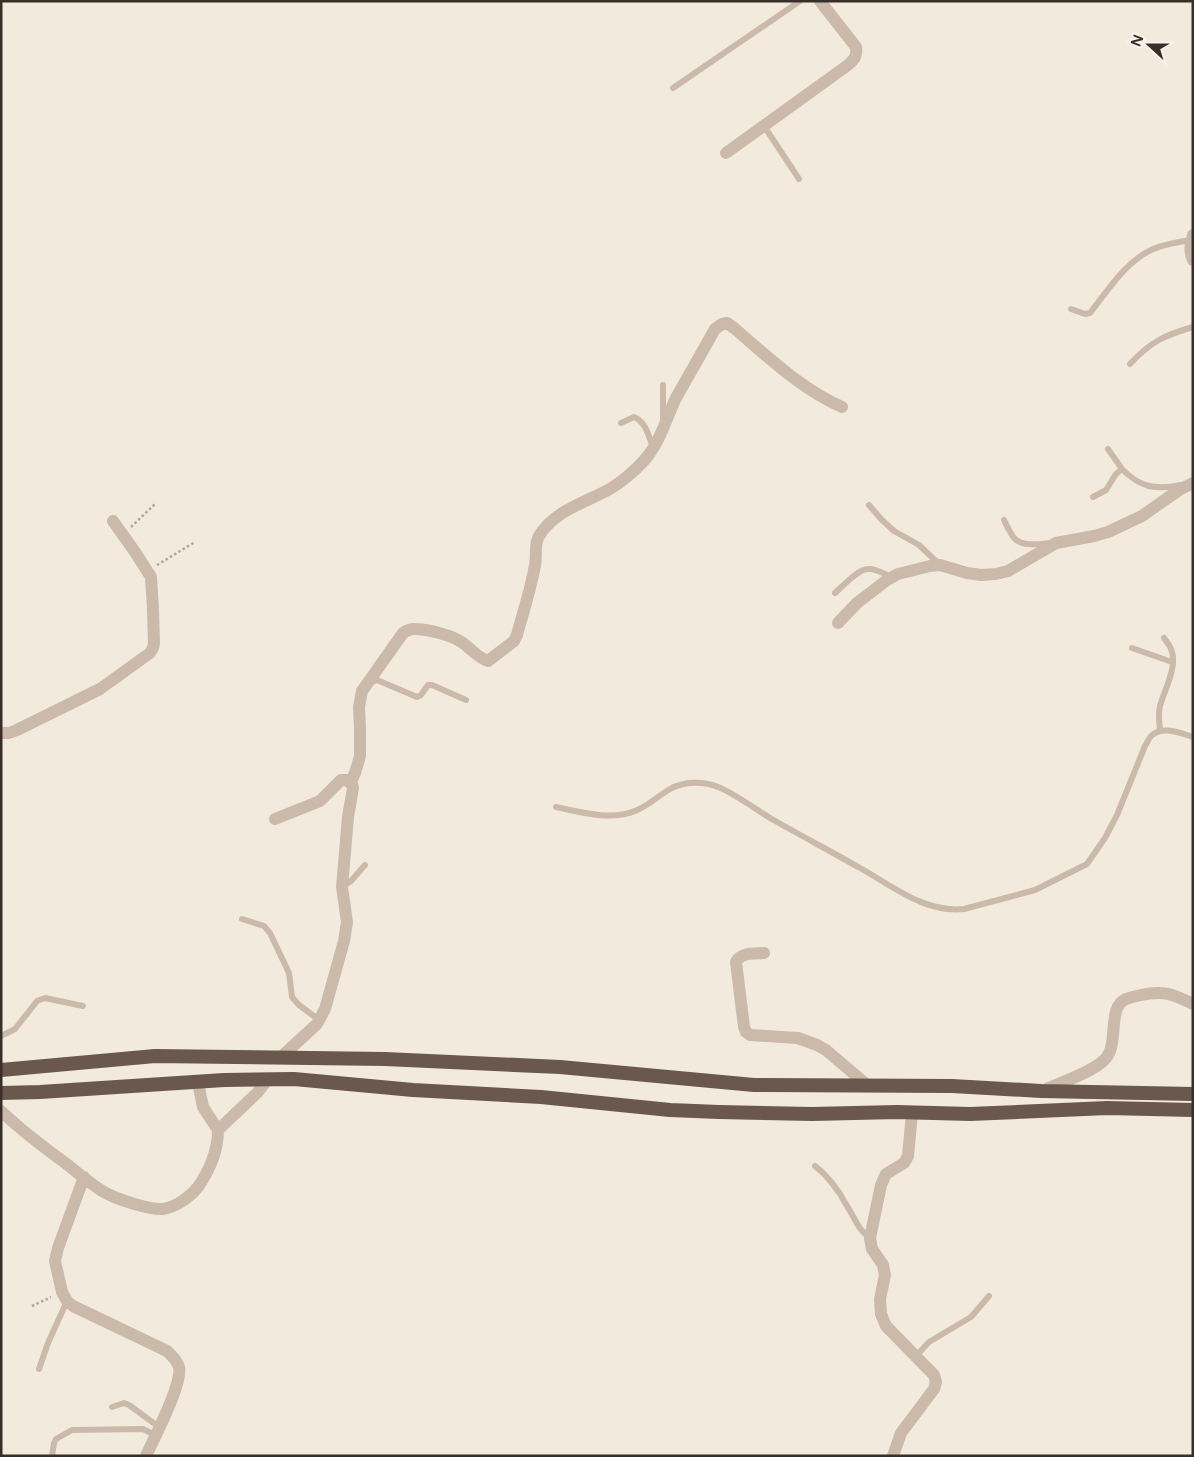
<svg xmlns="http://www.w3.org/2000/svg" width="1194" height="1457" font-family="'Varela Round',sans-serif">
<style>
.lines{fill:none;stroke-linecap:round;stroke-linejoin:round}
.path{stroke:#b7a494;stroke-width:2.5;stroke-dasharray:2.5 2.5;stroke-linecap:butt}
.service{stroke:#cbbaaa;stroke-width:6}
.minor{stroke:#cbbaaa;stroke-width:12}
.trunk{stroke:#6a584e;stroke-width:14}
</style>
<rect width="100%" height="100%" fill="#f3eade"/>
<g class="lines">
<path class="path" d="M 131,527 L 155,504
M 157,565 L 195,542
M 32,1306 L 51,1297"/>
<path class="service" d="M 673,88 L 800,1
M 764,126 L 799,179
M 1071,309 L 1085,314 L 1090,313 C 1109,289 1125,262 1153,249 C 1165,244 1178,242 1191,240
M 1130,364 C 1150,342 1165,335 1193,327
M 663,385 L 663,421
M 621,423 L 634,417 C 646,422 648,435 653,447
M 1108,449 L 1122,469
M 1093,497 L 1106,490 L 1116,474 L 1122,469 C 1141,488 1155,490 1181,485
M 869,505 L 882,520 L 894,531 L 919,545 L 939,564
M 1004,520 C 1007,526 1010,533 1014,538 C 1022,547 1039,544 1050,543
M 835,593 C 843,586 858,569 868,569 C 876,568 884,574 891,577
M 1132,648 L 1172,662
M 370,682 L 377,680 L 417,697 L 421,695 L 428,685 L 432,685 L 466,700
M 1160,730 C 1159,722 1158,714 1160,706 C 1164,691 1177,668 1172,652 C 1171,647 1167,642 1164,638
M 556,807 C 580,812 611,821 635,811 C 648,806 658,796 670,789 C 684,781 704,781 718,787 C 734,793 755,809 770,818 C 800,835 830,851 860,868 C 893,886 924,913 964,909 L 1035,890 L 1087,864 L 1105,838 L 1117,815 L 1145,746 C 1147,743 1149,738 1151,736 C 1162,725 1180,733 1193,737
M 342,887 L 351,881 L 365,865
M 242,919 L 264,926 L 270,933 L 289,973 L 292,997 L 299,1005 L 319,1020
M 1,1036 L 15,1029 L 37,1001 L 45,998 L 83,1006
M 815,1166 C 828,1176 839,1191 847,1206 C 855,1218 858,1230 870,1238
M 916,1356 L 929,1342 L 971,1317 L 989,1296
M 39,1369 L 48,1343 L 67,1301
M 112,1407 L 124,1403 L 129,1405 L 159,1427
M 52,1456 L 54,1443 L 56,1439 L 72,1430 L 143,1429 L 155,1435"/>
<path class="minor" d="M 726,153 L 848,65 C 855,59 857,56 856,47 L 820,1
M 1193,235 C 1190,243 1189,251 1193,260
M 838,623 L 857,603 L 887,580 L 898,574 L 930,566 L 940,565 L 967,573 L 981,575 L 996,574 L 1008,571 L 1056,543 L 1094,536 L 1108,532 L 1142,516 L 1179,490 L 1193,483
M 1,733 L 9,733 L 17,730 L 100,689 L 150,653 L 153,648 L 154,643 L 153,609 L 151,577 L 135,552 L 113,521
M 351,782 L 355,773 L 360,756 L 360,728 L 359,707 L 362,691 L 403,633 C 406,631 410,629 414,629 C 427,629 452,635 463,643 C 471,649 478,658 488,661 L 514,641 L 517,635 C 523,612 531,589 535,565 C 537,556 534,544 539,536 C 554,511 584,503 608,490 C 621,483 641,466 650,453 C 662,437 667,416 676,398 C 689,375 702,352 715,329 L 722,324 L 727,323 L 734,328 C 768,357 801,389 842,407
M 275,819 L 320,801 L 341,780 L 346,780 L 352,784 L 353,788 L 348,817 L 342,887 L 347,922 L 344,941 L 325,1009 L 317,1024 L 281,1057
M 764,953 C 755,954 741,952 736,962 L 744,1027 L 746,1032 L 750,1035 L 798,1038 L 817,1045 L 826,1050 L 867,1085
M 198,1083 L 203,1107 L 218,1130
M 1041,1091 C 1058,1084 1096,1071 1106,1058 C 1119,1043 1107,1007 1126,999 C 1131,997 1137,996 1141,995 C 1163,990 1173,994 1193,1004
M 1,1111 C 21,1130 42,1146 64,1162 C 77,1172 90,1184 104,1192 C 116,1199 149,1210 163,1209 C 176,1207 190,1197 198,1187 C 209,1171 218,1150 218,1130 L 257,1093 L 267,1080
M 84,1177 L 58,1248 L 55,1261 L 62,1292 L 67,1301 L 73,1306 L 167,1351 C 172,1356 177,1360 179,1367 C 183,1384 154,1438 146,1456
M 893,1456 L 901,1433 L 934,1389 L 936,1382 L 934,1375 L 886,1326 L 881,1314 L 880,1299 L 885,1275 L 883,1265 L 872,1249 L 870,1238 L 881,1185 L 886,1174 L 904,1163 L 908,1156 L 912,1113"/>
<path class="trunk" d="M 1,1070 L 155,1056 L 385,1059 L 560,1067 L 754,1085 L 952,1086 L 1041,1091 L 1193,1094
M 1,1093 L 40,1092 L 224,1080 L 294,1079 L 413,1090 L 541,1097 L 670,1110 L 719,1112 L 812,1114 L 897,1112 L 970,1114 L 1107,1108 L 1193,1110"/>
</g>
<rect width="1194" height="1457" fill="none" stroke="#382f29" stroke-width="5"/>
<g transform="translate(1149 45) rotate(291)" stroke="#faf3eb" stroke-width="4" paint-order="stroke">
<path d="M0-4L9 19L0 12L-9 19Z" fill="#382f29"/>
<text y="-8" font-size="14" font-weight="bold" text-anchor="middle" fill="#382f29">N</text>
</g>
</svg>
